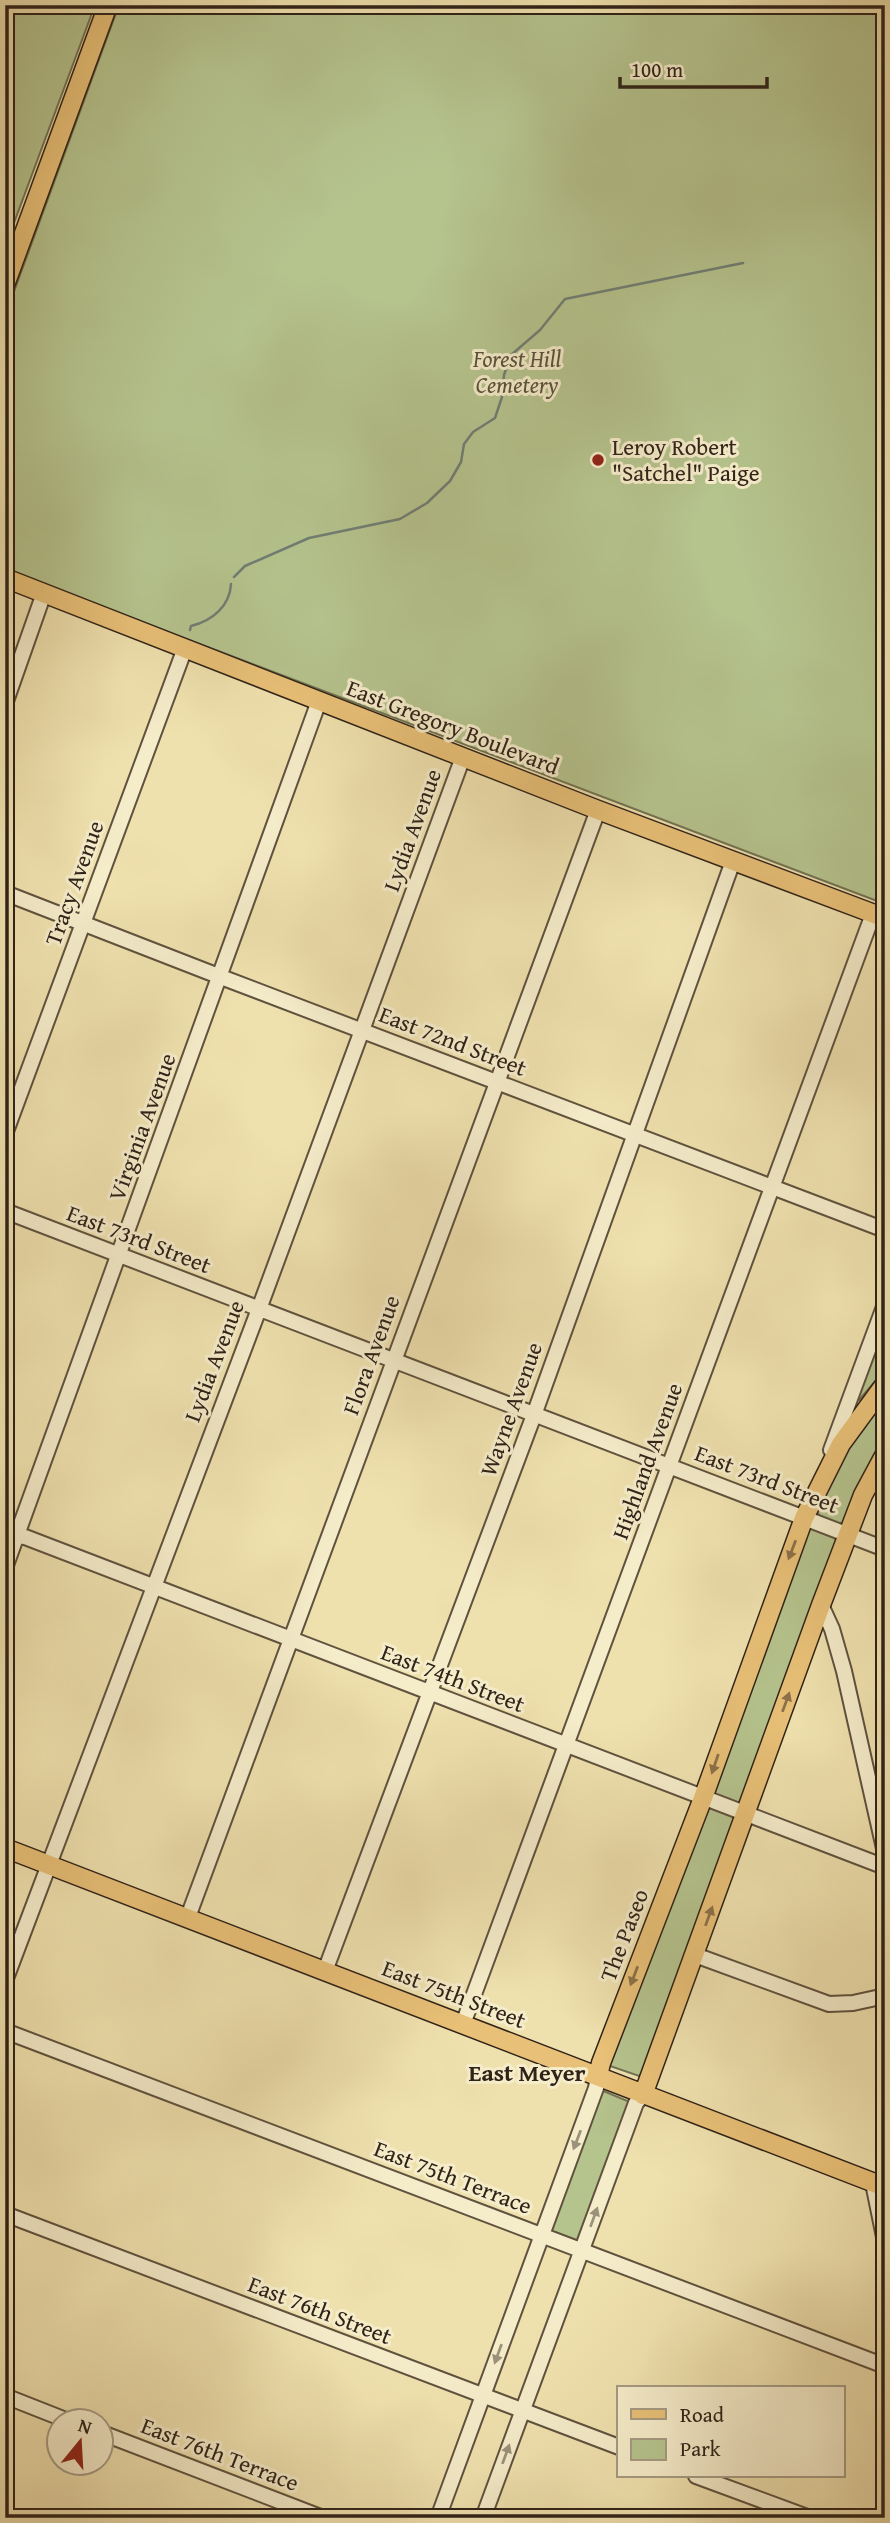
<svg xmlns="http://www.w3.org/2000/svg" width="890" height="2523" font-family="'Gentium Book Plus',serif">
<style>
.green{fill:#b5c38d;stroke:#727252;stroke-width:2}
.lines{fill:none;stroke-linecap:round;stroke-linejoin:round}
.stream{stroke:#707e74;stroke-width:2.5}
.minor-casing{stroke:#5f523e;stroke-width:18}
.major-casing{stroke:#2f2218;stroke-width:21}
.minor{stroke:#f5ecca;stroke-width:14}
.major{stroke:#e8c077;stroke-width:18}
.oneway{fill:#8c7148}
.oneway2{fill:#9c917a}
.poi-dot{fill:#8f2418;stroke:#f5ecca;stroke-width:2.5}
.labels{text-anchor:middle;stroke-width:6;stroke-linejoin:round;paint-order:stroke}
.park-label{font-size:23px;font-style:italic;fill:#57523b;stroke:#f5ecca}
.poi-label{font-size:23px;fill:#2f2218;stroke:#f5ecca;text-anchor:start}
.street-label{font-size:23px;fill:#2f2218;stroke:#f5ecca}
.neighbourhood-label{font-size:24px;font-weight:bold;fill:#2f2218;stroke:#f5ecca}
</style>
<rect width="100%" height="100%" fill="#efe1ae"/>
<filter id="stains"><feTurbulence type="fractalNoise" baseFrequency=".00286" numOctaves="4"/><feColorMatrix values="0 0 0 0 .2 0 0 0 0 .09 0 0 0 0 .02 0 0 0 .5 -.17"/></filter>
<radialGradient id="worn" r=".72"><stop offset=".6" stop-color="#630" stop-opacity="0"/><stop offset="1" stop-color="#630" stop-opacity=".3"/></radialGradient>
<path class="green" d="M 5,5 L 95,5 L 5,247 Z
M 119,5 L 885,5 L 885,904 L 5,570 L 5,316 Z
M 885,1316 L 885,1370 L 859,1400 L 857,1399 Z
M 885,1395 L 885,1440 L 844,1522 C 835,1526 822,1521 817,1512 L 818,1504 L 854,1438 Z
M 812,1528 L 832,1535 L 838,1542 L 740,1802 L 737,1803 L 712,1793 L 809,1530 Z
M 708,1807 L 732,1816 L 735,1822 L 642,2074 L 639,2076 L 610,2066 L 609,2062 Z
M 601,2090 L 630,2102 L 578,2242 L 573,2242 L 550,2232 Z"/>
<g class="lines">
<path class="stream" d="M 234,577 L 245,566 L 309,538 L 400,519 L 427,503 L 450,481 L 461,462 L 464,444 L 473,432 L 495,418 L 502,397 L 504,375 L 511,355 L 540,330 L 565,299 L 743,263
M 190,630 L 191,626 C 212,621 230,606 231,584"/>
<g class="minor-casing">
<path id="minor" d="M 5,704 L 44,593
M 5,893 L 221,977 L 885,1230
M 5,1134 L 185,648
M 5,1211 L 885,1549
M 831,1450 L 885,1304
M 5,1535 L 25,1537 L 885,1867
M 5,1568 L 319,701
M 821,1605 L 832,1629 L 844,1671 L 885,1853
M 188,1917 L 598,810
M 695,1955 L 829,2004 L 853,2003 L 885,1996
M 325,1971 L 534,1415 L 733,861
M 5,1981 L 259,1309 L 463,757
M 463,2024 L 873,914
M 5,2031 L 885,2366
M 873,2183 L 885,2242
M 5,2214 L 619,2447
M 5,2396 L 71,2422
M 102,2433 L 323,2518
M 696,2476 L 810,2518
M 438,2518 L 596,2088 L 598,2076
M 483,2518 L 636,2103 L 643,2095"/>
</g>
<g class="major-casing">
<path id="major" d="M 5,285 L 108,5
M 5,578 L 598,810 L 885,918
M 5,1848 L 885,2187
M 598,2076 L 601,2063 L 703,1798 L 804,1518 L 841,1444 L 885,1384
M 643,2095 L 821,1605 L 863,1495 L 885,1454"/>
</g>
<use href="#minor" class="minor"/>
<use href="#major" class="major"/>
</g>
<defs><path id="oneway-solid" d="M-6-.8H1V-3.2L6.5 0L1 3.2V.8H-6Z" transform="scale(1.75)"/></defs>
<g class="oneway">
<use href="#oneway-solid" transform="translate(792 1550) rotate(111)"/>
<use href="#oneway-solid" transform="translate(786 1702) rotate(-70)"/>
<use href="#oneway-solid" transform="translate(715 1764) rotate(109)"/>
<use href="#oneway-solid" transform="translate(709 1916) rotate(-70)"/>
<use href="#oneway-solid" transform="translate(634 1976) rotate(111)"/>
</g>
<g class="oneway2">
<use href="#oneway-solid" transform="translate(577 2140) rotate(111)"/>
<use href="#oneway-solid" transform="translate(594 2217) rotate(-70)"/>
<use href="#oneway-solid" transform="translate(498 2354) rotate(110)"/>
<use href="#oneway-solid" transform="translate(506 2454) rotate(-70)"/>
</g>
<circle class="poi-dot" cx="598" cy="460" r="7"/>
<g class="labels">
<g class="park-label">
<text x="517" y="367">Forest Hill<tspan x="517" dy="26">Cemetery</tspan></text>
</g>
<g class="poi-label">
<text x="612" y="455">Leroy Robert<tspan x="612" dy="26">"Satchel" Paige</tspan></text>
</g>
<g class="street-label">
<text transform="translate(453 727) rotate(21)" y="8">East Gregory Boulevard</text>
<text transform="translate(412 830) rotate(-70)" y="8">Lydia Avenue</text>
<text transform="translate(74 883) rotate(-70)" y="8">Tracy Avenue</text>
<text transform="translate(453 1041) rotate(21)" y="8">East 72nd Street</text>
<text transform="translate(142 1127) rotate(-70)" y="8">Virginia Avenue</text>
<text transform="translate(139 1239) rotate(21)" y="8">East 73rd Street</text>
<text transform="translate(371 1355) rotate(-70)" y="8">Flora Avenue</text>
<text transform="translate(214 1361) rotate(-69)" y="8">Lydia Avenue</text>
<text transform="translate(511 1409) rotate(-70)" y="8">Wayne Avenue</text>
<text transform="translate(647 1461) rotate(-70)" y="8">Highland Avenue</text>
<text transform="translate(767 1479) rotate(21)" y="8">East 73rd Street</text>
<text transform="translate(453 1678) rotate(21)" y="8">East 74th Street</text>
<text transform="translate(624 1935) rotate(-69)" y="8">The Paseo</text>
<text transform="translate(454 1994) rotate(21)" y="8">East 75th Street</text>
<text transform="translate(453 2177) rotate(21)" y="8">East 75th Terrace</text>
<text transform="translate(320 2310) rotate(21)" y="8">East 76th Street</text>
<text transform="translate(220 2454) rotate(21)" y="8">East 76th Terrace</text>
</g>
<g class="neighbourhood-label">
<text x="527" y="2081">East Meyer</text>
</g>
</g>
<rect width="890" height="2523" fill="none" stroke="#efe1ae" stroke-width="28"/>
<rect x="7" y="7" width="876" height="2509" fill="none" stroke="#2f2218" stroke-width="3.5"/>
<rect x="14" y="14" width="862" height="2495" fill="none" stroke="#2f2218" stroke-width="2"/>
<rect x="617" y="2386" width="228" height="91" fill="#f5ecca" stroke="#a69b83" stroke-width="2"/>
<rect x="631" y="2409" width="35" height="10" fill="#e8c077" stroke="#a69b83" stroke-width="2"/>
<text x="680" y="2422" font-size="21" fill="#2f2218">Road</text>
<rect x="631" y="2439" width="35" height="21" fill="#b5c38d" stroke="#a69b83" stroke-width="2"/>
<text x="680" y="2456" font-size="21" fill="#2f2218">Park</text>
<g transform="translate(80 2442) rotate(18)"><circle r="33" fill="#f5ecca" stroke="#a69b83" stroke-width="2"/>
<path d="M0-5L12 26L0 18L-12 26Z" fill="#8f2418"/>
<text y="-10" font-size="19" font-weight="bold" text-anchor="middle" fill="#2f2218">N</text>
</g>
<path d="M620 77v10h147v-10" fill="none" stroke="#2f2218" stroke-width="3.5"/>
<text x="631" y="77" font-size="21" fill="#2f2218" stroke="#f5ecca" stroke-width="5" paint-order="stroke">100 m</text>
<rect width="100%" height="100%" filter="url(#stains)"/>
<rect width="100%" height="100%" fill="url(#worn)"/>
</svg>
